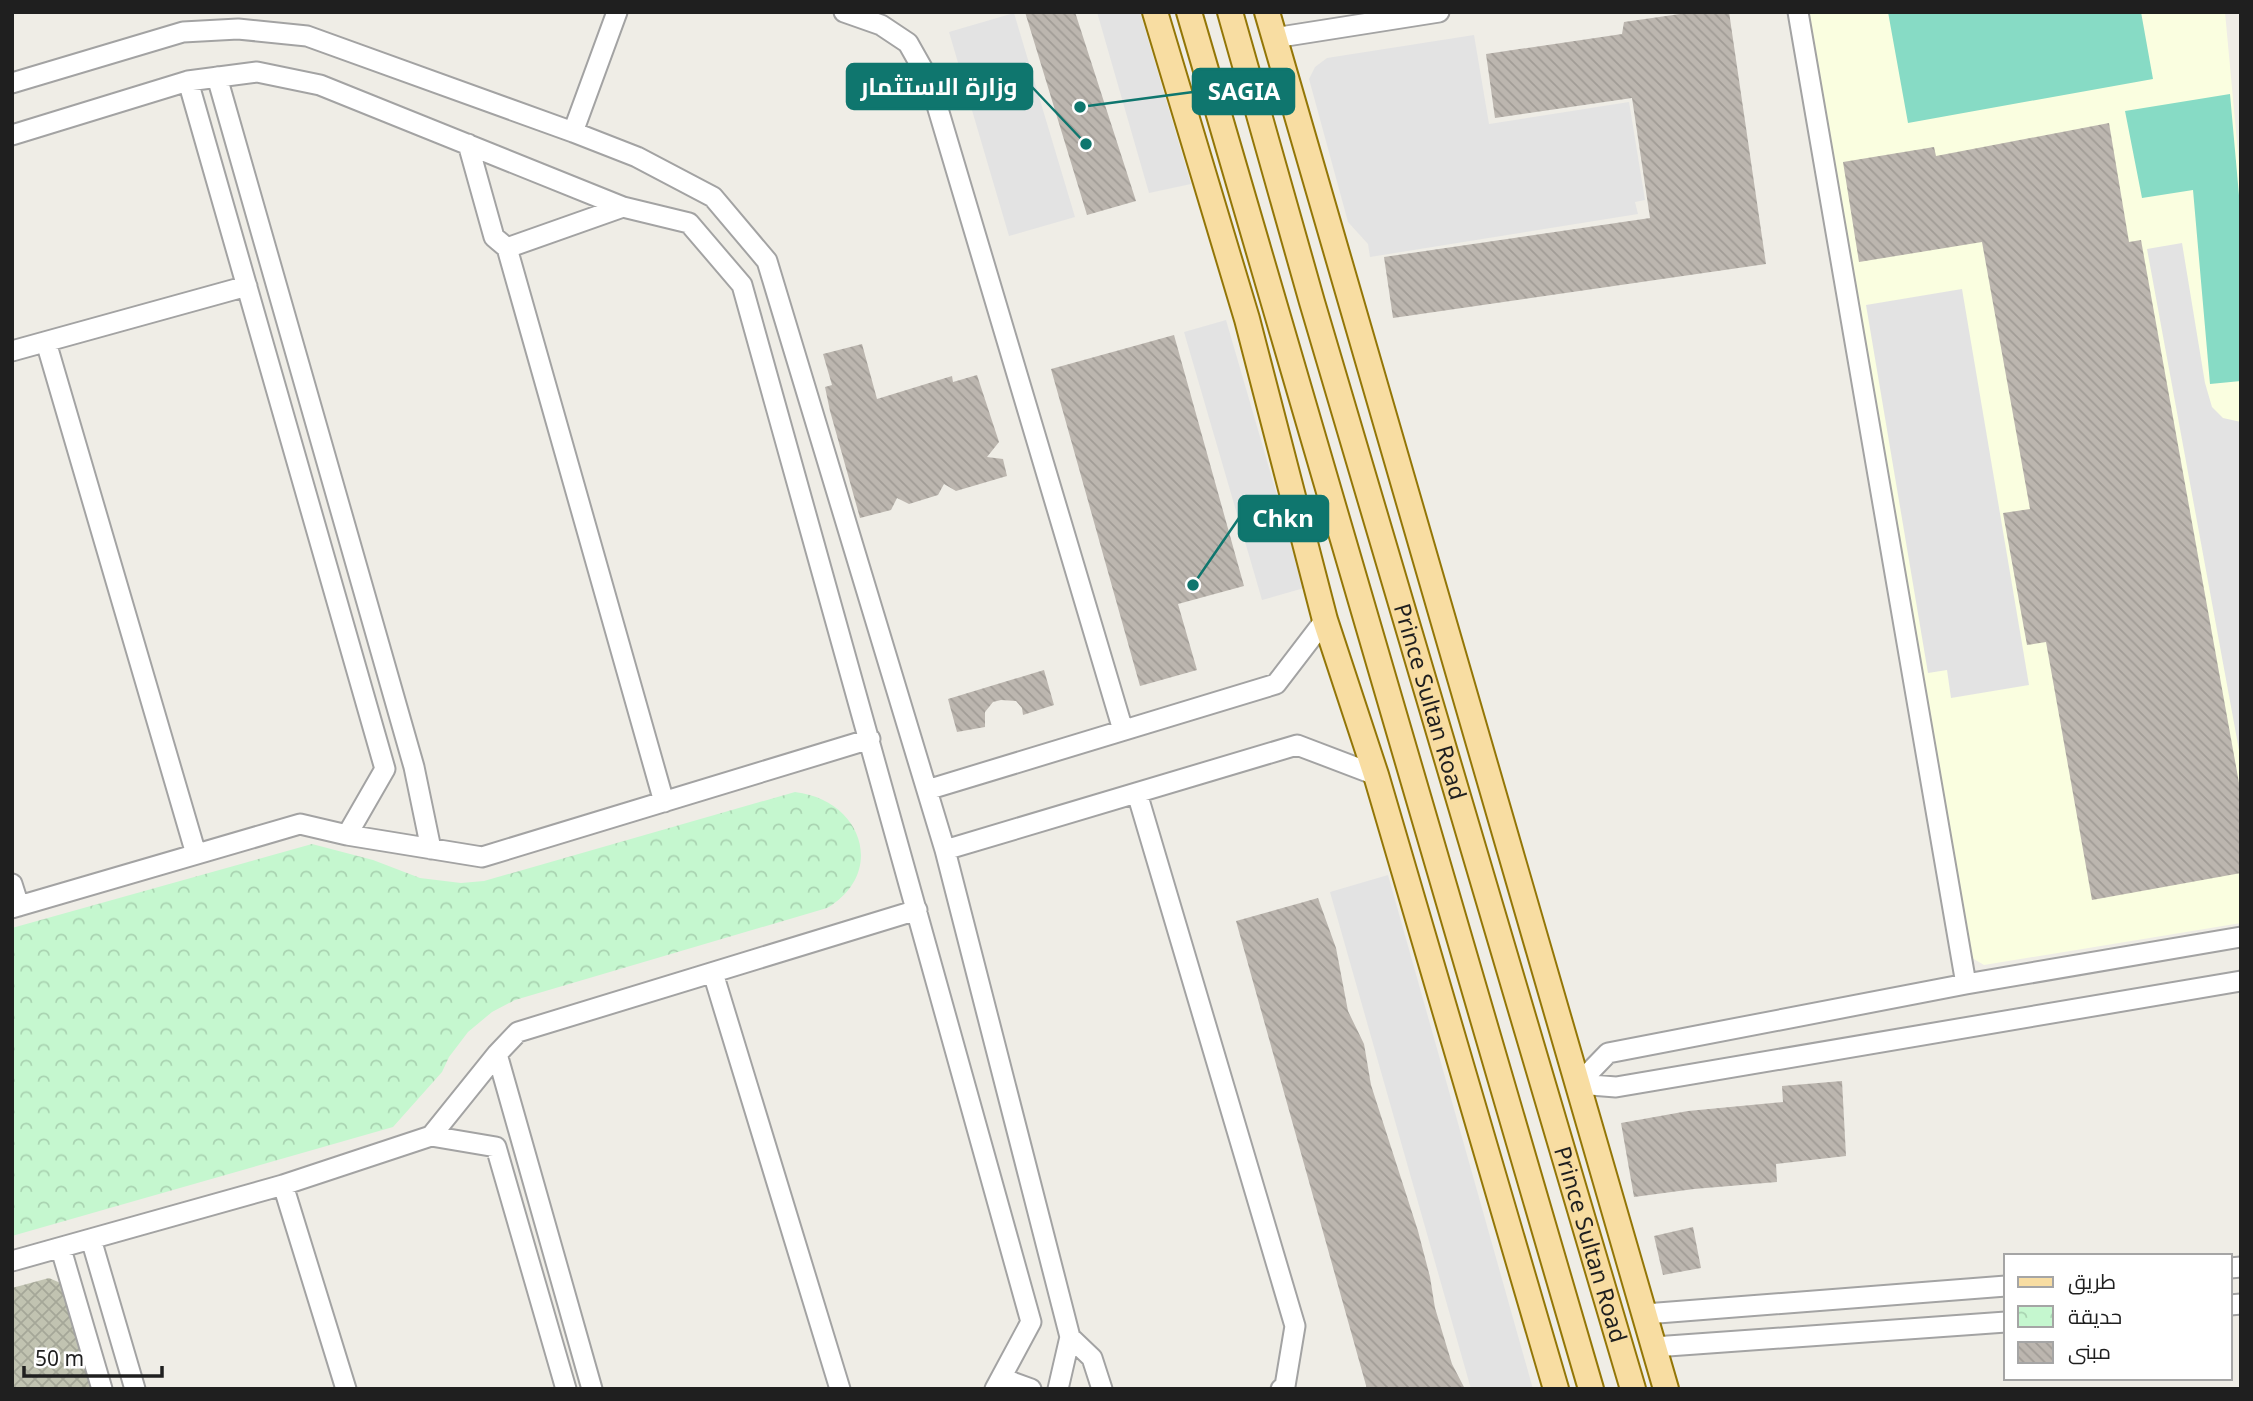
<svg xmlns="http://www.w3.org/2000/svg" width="2253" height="1401" font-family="'Noto Sans',Cairo,sans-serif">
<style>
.education{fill:#fafee0}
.construction{fill:url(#construction-cross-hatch)}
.park{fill:url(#park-crowns)}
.pitch{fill:#87dbc5}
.parking{fill:#e3e3e3}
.building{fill:url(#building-back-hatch)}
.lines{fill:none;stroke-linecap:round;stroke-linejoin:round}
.minor-casing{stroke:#a3a3a3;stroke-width:23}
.major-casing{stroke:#937607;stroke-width:28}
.minor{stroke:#fff;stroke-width:19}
.major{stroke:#f8dda2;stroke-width:24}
.labels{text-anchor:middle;stroke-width:5;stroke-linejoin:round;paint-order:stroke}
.street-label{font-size:23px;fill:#1f1f1f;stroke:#fff}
.leader{fill:none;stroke:#0f766e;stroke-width:2.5}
.callout-dot{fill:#0f766e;stroke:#fff;stroke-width:2.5}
.callout{fill:#0f766e;stroke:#0f766e;stroke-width:2.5}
.callout-label{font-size:24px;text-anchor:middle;font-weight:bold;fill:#fff}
</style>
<defs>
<pattern id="construction-cross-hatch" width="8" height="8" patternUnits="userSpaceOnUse" patternTransform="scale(1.75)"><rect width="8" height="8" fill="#c1c3b1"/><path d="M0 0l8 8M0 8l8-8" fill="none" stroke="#a5a798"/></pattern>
<pattern id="park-crowns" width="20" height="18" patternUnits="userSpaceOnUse" patternTransform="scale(1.75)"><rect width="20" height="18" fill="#c5f7cf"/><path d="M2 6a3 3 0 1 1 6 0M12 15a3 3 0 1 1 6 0" fill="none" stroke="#a9d3b1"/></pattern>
<pattern id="building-back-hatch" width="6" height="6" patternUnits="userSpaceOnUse" patternTransform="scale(1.75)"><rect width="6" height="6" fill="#bcb6af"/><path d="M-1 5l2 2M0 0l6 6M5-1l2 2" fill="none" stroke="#a19c96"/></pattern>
</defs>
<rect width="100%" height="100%" fill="#efede6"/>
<path class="education" d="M 1808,12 L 2225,12 L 2241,186 L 2241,923 L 1984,965 L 1972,958 Z"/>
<path class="construction" d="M 49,1278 L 65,1285 L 95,1389 L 12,1389 L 12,1288 Z"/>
<path class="park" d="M 795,792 C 862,800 887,872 827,908 L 515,1000 L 492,1012 L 468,1032 L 449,1057 L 442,1072 L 393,1127 L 12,1236 L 12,928 L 312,844 L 373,860 L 420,878 L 461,883 L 484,881 Z"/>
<path class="pitch" d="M 1888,12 L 2141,12 L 2153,79 L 1908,123 Z
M 2230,94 L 2241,218 L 2241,381 L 2210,384 L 2193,190 L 2142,198 L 2125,111 Z"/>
<path class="parking" d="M 1097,12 L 1140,12 L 1191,184 L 1149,193 Z
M 1014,13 L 1075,217 L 1009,236 L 949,32 Z
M 1474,35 L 1489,124 L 1629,102 L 1645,200 L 1635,202 L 1638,214 L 1370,257 L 1368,244 L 1348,222 L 1309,79 L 1315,67 L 1327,58 Z
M 2182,243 L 2205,383 L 2212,407 L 2223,418 L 2241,422 L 2241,761 L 2147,249 Z
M 1962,289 L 2029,685 L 1951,698 L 1947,670 L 1928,673 L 1866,305 Z
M 1226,320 L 1304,588 L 1262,600 L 1184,332 Z
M 1388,875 L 1533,1389 L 1471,1389 L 1330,892 Z"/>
<path class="building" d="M 1025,12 L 1075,12 L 1136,201 L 1087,215 Z
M 1694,12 L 1729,12 L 1766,264 L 1393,318 L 1384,257 L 1650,218 L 1632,98 L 1495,118 L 1486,54 L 1622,34 L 1624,22 Z
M 2109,123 L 2129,242 L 2141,240 L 2241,794 L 2241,873 L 2092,900 L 2046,642 L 2027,645 L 2003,513 L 2030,509 L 1982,242 L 1859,262 L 1843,162 L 1934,147 L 1936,156 Z
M 1174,335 L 1244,586 L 1178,604 L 1197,670 L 1140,686 L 1051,369 Z
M 862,344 L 877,399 L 952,376 L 953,382 L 977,375 L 999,442 L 987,457 L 1003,459 L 1007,476 L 956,491 L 944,484 L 938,495 L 909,504 L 897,498 L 891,510 L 860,518 L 830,411 L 825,387 L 832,385 L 823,354 Z
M 1044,670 L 1054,705 L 1023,715 L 1022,708 L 1016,701 L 1001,700 L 993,702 L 985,712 L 985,727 L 957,732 L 948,699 Z
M 1318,898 L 1336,948 L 1348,1011 L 1364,1044 L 1371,1085 L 1418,1231 L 1430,1277 L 1435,1308 L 1452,1364 L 1465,1389 L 1367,1389 L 1236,921 Z
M 1842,1081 L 1846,1156 L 1776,1164 L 1777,1182 L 1694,1189 L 1634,1197 L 1621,1123 L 1688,1111 L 1783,1102 L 1782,1086 Z
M 1693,1227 L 1701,1268 L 1663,1275 L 1654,1236 Z"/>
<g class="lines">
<g class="minor-casing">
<path id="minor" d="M 844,12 L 881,25 L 908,43 L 930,82 L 1123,730
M 1798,12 L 1966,984
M 1274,38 L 1439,12
M 217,77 L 414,767 L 431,849
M 188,81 L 385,769 L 347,835
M 12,83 L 183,32 L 238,29 L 307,36 L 573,132 L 637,157 L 713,197 L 767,261 L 945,850 L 1070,1337 L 1058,1389
M 573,132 L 617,12
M 12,135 L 188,81 L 257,72 L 320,85 L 623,207 L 689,223 L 742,285 L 1031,1322 L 995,1389
M 468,144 L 494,237 L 507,248
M 623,207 L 507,248 L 664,802
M 46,342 L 196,854
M 12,351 L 247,286
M 927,790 L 1276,684 L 1325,620
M 1137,793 L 1295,1326 L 1285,1386 L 1281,1389
M 945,850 L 1297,745 L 1376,775
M 12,884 L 19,906
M 12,908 L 300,824 L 347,835 L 482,857 L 870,739
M 713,973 L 840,1389
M 497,1054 L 592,1389
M 1578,1084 L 1608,1053 L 1966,984 L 2241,937
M 1578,1084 L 1616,1087 L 2241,981
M 431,1136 L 496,1147 L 566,1389
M 283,1185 L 346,1389
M 91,1239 L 135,1389
M 61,1249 L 102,1389
M 12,1261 L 283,1185 L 431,1136 L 497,1054 L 518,1032 L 917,910
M 2230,1268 L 2241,1267
M 2230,1305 L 2241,1304
M 1645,1314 L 2006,1286
M 1070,1337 L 1092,1358 L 1102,1389
M 1654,1347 L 2006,1322
M 1001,1378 L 1031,1389"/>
</g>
<g class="major-casing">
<g id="major">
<path d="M 1155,12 L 1247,319 L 1325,620 L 1376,775 L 1556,1389"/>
<path d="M 1189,12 L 1591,1389"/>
<path id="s1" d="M 1230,12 L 1312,302 L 1633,1389"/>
<path d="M 1267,12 L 1666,1389"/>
</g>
</g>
<use href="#minor" class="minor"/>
<use href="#major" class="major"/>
</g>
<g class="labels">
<g class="street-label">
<text dy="8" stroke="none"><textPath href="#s1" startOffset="718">Prince Sultan Road</textPath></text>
<text dy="8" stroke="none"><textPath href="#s1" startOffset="1284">Prince Sultan Road</textPath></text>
</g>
</g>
<path class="leader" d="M1086 144L1032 87M1080 107L1193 92M1193 585L1239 518"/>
<g class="callout-dot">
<circle cx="1086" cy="144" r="7"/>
<circle cx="1080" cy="107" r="7"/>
<circle cx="1193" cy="585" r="7"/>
</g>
<g class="callout">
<rect x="847" y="64" width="185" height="45" rx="7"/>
<rect x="1193" y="69" width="101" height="45" rx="7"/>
<rect x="1239" y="496" width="89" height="45" rx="7"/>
</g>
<g class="callout-label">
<text x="939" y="95">وزارة الاستثمار</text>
<text x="1244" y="100">SAGIA</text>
<text x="1283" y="527">Chkn</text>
</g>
<rect width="2253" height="1401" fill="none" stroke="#1f1f1f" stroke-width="28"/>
<rect x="2004" y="1254" width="228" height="126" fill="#ffffff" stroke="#a5a5a5" stroke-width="2"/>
<rect x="2018" y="1277" width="35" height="10" fill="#f8dda2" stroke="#a5a5a5" stroke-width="2"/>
<text x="2068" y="1289" font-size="21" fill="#1f1f1f">طريق</text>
<rect x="2018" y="1306" width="35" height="21" fill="url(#park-crowns)" stroke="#a5a5a5" stroke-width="2"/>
<text x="2068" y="1324" font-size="21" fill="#1f1f1f">حديقة</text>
<rect x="2018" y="1342" width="35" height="21" fill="url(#building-back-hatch)" stroke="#a5a5a5" stroke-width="2"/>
<text x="2068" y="1359" font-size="21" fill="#1f1f1f">مبنى</text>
<path d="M24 1366v10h138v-10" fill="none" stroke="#1f1f1f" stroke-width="3.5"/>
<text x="35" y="1366" font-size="21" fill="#1f1f1f" stroke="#ffffff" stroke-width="5" paint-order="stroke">50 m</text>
</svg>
